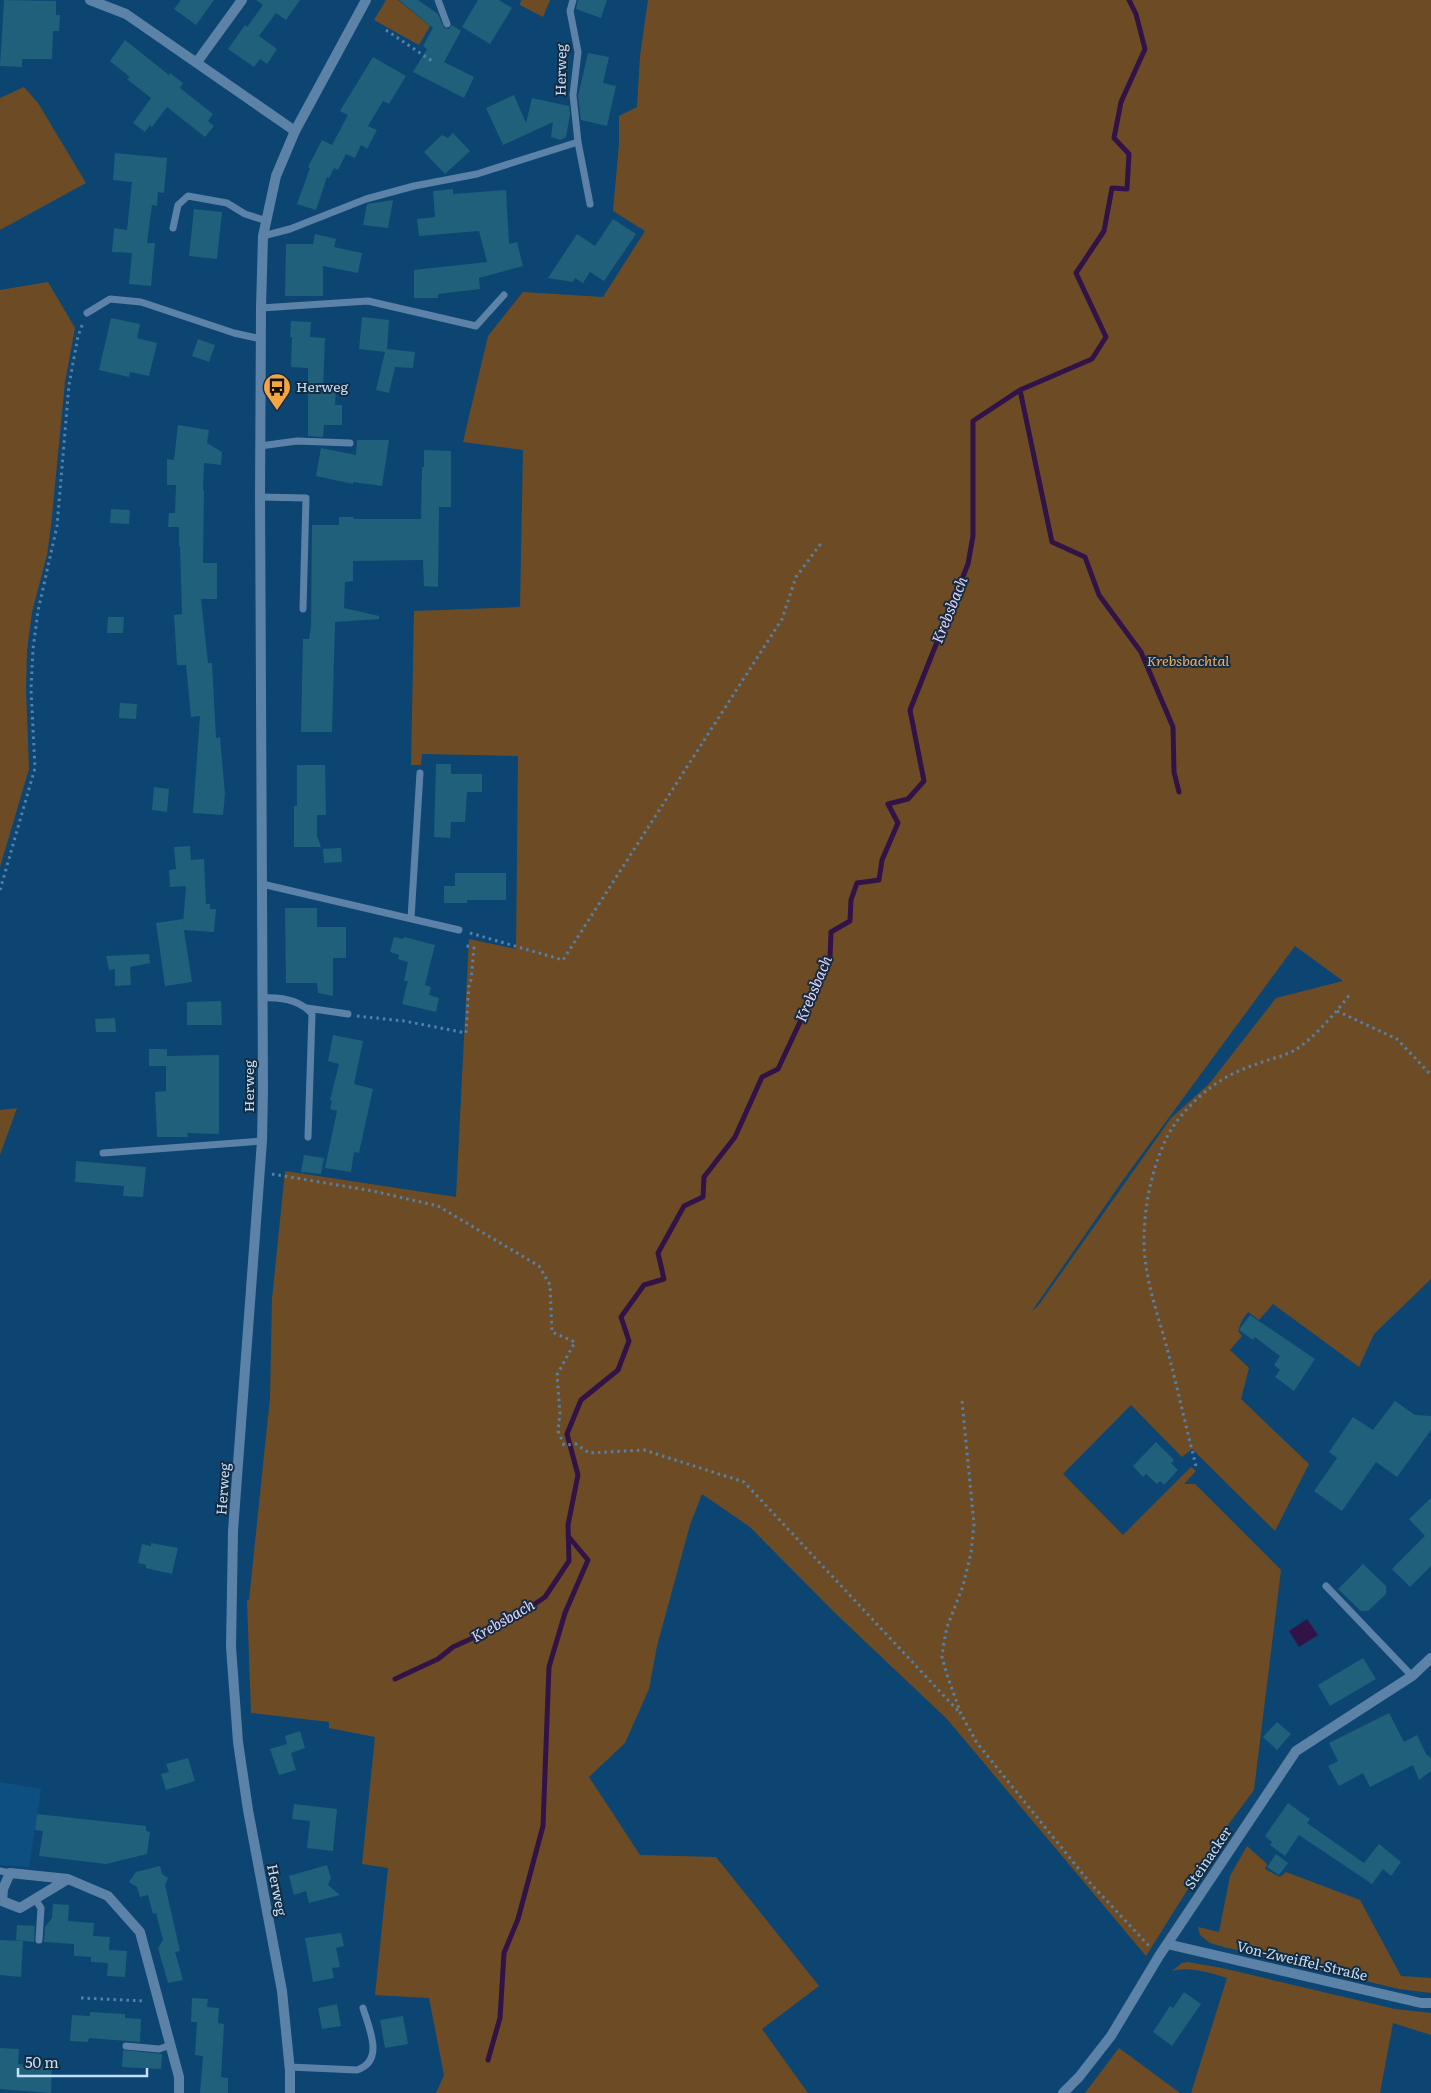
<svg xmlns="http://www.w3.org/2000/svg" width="1431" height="2093" font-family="Literata,serif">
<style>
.built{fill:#0d4f81}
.green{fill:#6d4c25;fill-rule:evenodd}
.water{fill:#321348}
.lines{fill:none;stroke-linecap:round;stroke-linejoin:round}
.stream{stroke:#321348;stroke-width:5}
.building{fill:#20607a}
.path{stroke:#5481a7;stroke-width:3;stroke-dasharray:2.5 4;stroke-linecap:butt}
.service{stroke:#5d82a7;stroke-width:7}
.minor{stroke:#5d82a7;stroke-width:10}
.tertiary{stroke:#5d82a7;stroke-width:10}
.labels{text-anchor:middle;stroke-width:4;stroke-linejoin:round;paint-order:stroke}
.street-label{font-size:14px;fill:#c3def9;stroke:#152b3f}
.poi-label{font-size:14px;fill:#c3def9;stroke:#152b3f;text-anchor:start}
.park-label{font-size:14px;font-style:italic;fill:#f5b060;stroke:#152b3f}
.water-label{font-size:15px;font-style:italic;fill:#e4d2f5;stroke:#152b3f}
</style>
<rect width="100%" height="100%" fill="#0c4572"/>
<path class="built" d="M 0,1782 L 41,1789 L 29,1867 L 0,1865 Z"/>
<path class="green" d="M 386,0 L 398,0 L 430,26 L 419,45 L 374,20 Z
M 521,0 L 550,0 L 543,17 L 520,5 Z
M 648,0 L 1431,0 L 1431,1279 L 1374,1334 L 1359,1367 L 1273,1304 L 1259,1320 L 1248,1312 L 1242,1320 L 1238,1331 L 1242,1336 L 1230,1350 L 1249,1368 L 1241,1399 L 1309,1464 L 1275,1531 L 1192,1449 L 1182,1457 L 1131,1405 L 1063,1474 L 1123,1535 L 1191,1467 L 1196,1471 L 1184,1484 L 1195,1484 L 1281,1570 L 1254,1790 L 1228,1825 L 1146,1956 L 947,1719 L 834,1612 L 750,1527 L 702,1494 L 690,1525 L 657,1646 L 649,1689 L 625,1743 L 589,1777 L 640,1855 L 716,1857 L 819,1986 L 762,2029 L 808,2093 L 436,2093 L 444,2075 L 429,1998 L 375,1995 L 388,1868 L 362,1864 L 375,1737 L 329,1728 L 329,1722 L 251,1713 L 247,1600 L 249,1600 L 270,1398 L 272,1299 L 285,1171 L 456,1197 L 469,939 L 516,949 L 518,756 L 422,754 L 421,765 L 411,765 L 414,611 L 520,607 L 523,450 L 463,442 L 488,336 L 523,292 L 603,297 L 645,231 L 613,211 L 619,144 L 619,116 L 637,107 L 640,56 ZM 1295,946 L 1343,981 L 1276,998 L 1209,1084 L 1171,1118 L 1038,1306 L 1032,1311 L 1123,1180 Z
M 24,87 L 38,103 L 86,183 L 0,230 L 0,98 Z
M 48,282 L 75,328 L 65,382 L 51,526 L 47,555 L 32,612 L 27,650 L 26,690 L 29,769 L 0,867 L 0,290 Z
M 17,1108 L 0,1155 L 0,1110 Z
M 1247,1846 L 1267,1864 L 1265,1869 L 1280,1877 L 1286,1872 L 1360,1900 L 1401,1976 L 1431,1978 L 1431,1993 L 1399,1989 L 1224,1947 L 1210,1943 L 1200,1935 L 1198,1927 L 1219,1932 L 1230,1876 Z
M 1188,1962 L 1222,1968 L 1395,2009 L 1431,2013 L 1431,2035 L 1393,2023 L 1380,2093 L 1191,2093 L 1227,1978 C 1211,1973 1188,1966 1172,1971 L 1182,1963 Z
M 1119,2048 L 1180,2093 L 1085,2093 Z"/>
<path class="water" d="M 1307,1619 L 1318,1635 L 1299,1647 L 1289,1631 Z"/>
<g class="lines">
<path class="stream" d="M 1020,390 L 1052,542 L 1085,557 L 1099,595 L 1141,652 L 1173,727 L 1174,772 L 1179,792
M 395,1679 L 438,1659 L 453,1647 L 510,1621 L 545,1597 L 569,1561 L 568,1525 L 578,1475 L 567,1434 L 581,1400 L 618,1370 L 629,1341 L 621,1317 L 644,1285 L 664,1279 L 658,1253 L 684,1206 L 703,1197 L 704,1177 L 735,1137 L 762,1077 L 778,1069 L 830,958 L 831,932 L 850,921 L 851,900 L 857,883 L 879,880 L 882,860 L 898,823 L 888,804 L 908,799 L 924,781 L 910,710 L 968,564 L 973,536 L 973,421 L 1020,390 L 1092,359 L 1106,337 L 1076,273 L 1104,231 L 1112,188 L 1127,189 L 1129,154 L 1114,138 L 1121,102 L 1145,49 L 1136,14 L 1129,0
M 488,2060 L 500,2018 L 504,1953 L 518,1919 L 543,1826 L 549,1667 L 565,1613 L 588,1560 L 568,1536"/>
</g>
<path class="building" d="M 4,0 L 56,1 L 56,15 L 60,15 L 59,31 L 53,31 L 52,59 L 22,59 L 22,67 L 0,66 Z
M 181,0 L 214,0 L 196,25 L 174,9 Z
M 256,0 L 300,0 L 286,20 L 276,13 L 259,36 L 277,49 L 267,64 L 260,59 L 254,67 L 228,49 L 245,25 L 247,27 L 263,5 Z
M 399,0 L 418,0 L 438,14 L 444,28 L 449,29 L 452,25 L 461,31 L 444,62 L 474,77 L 464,98 L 413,72 L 427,49 L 423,46 L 433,28 Z
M 478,0 L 499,0 L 512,8 L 490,44 L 462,27 Z
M 578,0 L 607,0 L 601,18 L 576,9 Z
M 125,40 L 169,75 L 170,73 L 183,83 L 180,88 L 213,114 L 208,121 L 214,126 L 205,137 L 167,107 L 152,127 L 150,125 L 145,132 L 133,123 L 151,98 L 127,79 L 130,77 L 110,61 Z
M 588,53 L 609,57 L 603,83 L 616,86 L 607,126 L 581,120 L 578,96 Z
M 373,57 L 406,76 L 389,104 L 383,101 L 368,126 L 377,130 L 367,149 L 361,145 L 355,158 L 346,154 L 338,170 L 334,168 L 329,178 L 327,177 L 316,210 L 297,204 L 310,168 L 308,167 L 322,140 L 332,145 L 348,115 L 340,111 Z
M 514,95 L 526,123 L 532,98 L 569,106 L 570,114 L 566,137 L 560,140 L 551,137 L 553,122 L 503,145 L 486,108 Z
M 453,133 L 470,151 L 445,174 L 424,152 L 442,135 L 448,138 Z
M 115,153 L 167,158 L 164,193 L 158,192 L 157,206 L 152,205 L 147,243 L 155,243 L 151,286 L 129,284 L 132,253 L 112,252 L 114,228 L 127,230 L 132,182 L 113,180 Z
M 453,189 L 453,194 L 506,190 L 509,244 L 517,242 L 523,266 L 479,278 L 480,289 L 438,294 L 438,298 L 414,298 L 414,270 L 487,262 L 479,231 L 419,236 L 417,219 L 435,217 L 433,191 Z
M 393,200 L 388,228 L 363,225 L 367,204 Z
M 194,209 L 222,212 L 217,259 L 189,256 Z
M 613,219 L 636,234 L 604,281 L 590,272 L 583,283 L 575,278 L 573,282 L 548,278 L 577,234 L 595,246 Z
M 315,234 L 336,239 L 334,247 L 362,253 L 358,273 L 323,266 L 323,296 L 285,296 L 286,244 L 313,244 Z
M 362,317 L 389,320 L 387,349 L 415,352 L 413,368 L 395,367 L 389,393 L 376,390 L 385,352 L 359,349 Z
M 111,318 L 140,324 L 137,338 L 157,343 L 149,376 L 130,372 L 129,377 L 99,370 Z
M 291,321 L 311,322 L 310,337 L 325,338 L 323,390 L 336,390 L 335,405 L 342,405 L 342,425 L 324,425 L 323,437 L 308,436 L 308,368 L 291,367 L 292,337 L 290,337 Z
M 198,339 L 215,345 L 209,362 L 192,356 Z
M 178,425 L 209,430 L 207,443 L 222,452 L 221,465 L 204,463 L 203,489 L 204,491 L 203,563 L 217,563 L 217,599 L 201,599 L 208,663 L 212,663 L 216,738 L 220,737 L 225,794 L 223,815 L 193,813 L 200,716 L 191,717 L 186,665 L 177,665 L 174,615 L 182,614 L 180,546 L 179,546 L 179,527 L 168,527 L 169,513 L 175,513 L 176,485 L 167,485 L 167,459 L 174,460 Z
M 357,440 L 389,440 L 382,486 L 353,482 L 353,484 L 316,476 L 321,448 L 356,455 Z
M 424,450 L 451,451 L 451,507 L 439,507 L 438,587 L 424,586 L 423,560 L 353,561 L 353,581 L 345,582 L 344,608 L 379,616 L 379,619 L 335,622 L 332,732 L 301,732 L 303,639 L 309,639 L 311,626 L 312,525 L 339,525 L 339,517 L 353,517 L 354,519 L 421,519 L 422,467 L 424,467 Z
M 111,509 L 130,510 L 129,524 L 110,523 Z
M 108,617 L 124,617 L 123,633 L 107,633 Z
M 120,703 L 137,704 L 136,719 L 119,718 Z
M 436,764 L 451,764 L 451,774 L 482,774 L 482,792 L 467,792 L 465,822 L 451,822 L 450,838 L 434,837 Z
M 297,765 L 325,765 L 326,815 L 317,815 L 317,836 L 321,847 L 294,847 L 294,806 L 297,806 Z
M 154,787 L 169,789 L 167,812 L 152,810 Z
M 190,846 L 191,860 L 204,859 L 206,904 L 210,904 L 210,909 L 216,909 L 214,932 L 184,930 L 192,982 L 165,986 L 156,923 L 183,919 L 183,924 L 186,886 L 170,887 L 169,870 L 176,869 L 174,847 Z
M 341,848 L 342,862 L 324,863 L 323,849 Z
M 455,873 L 506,873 L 506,900 L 467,900 L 467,903 L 444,903 L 444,886 L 455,886 Z
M 285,908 L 317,908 L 317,927 L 346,927 L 346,958 L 333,958 L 333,996 L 318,993 L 317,983 L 286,983 Z
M 394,937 L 403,939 L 404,937 L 435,945 L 425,985 L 431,987 L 429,995 L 439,998 L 436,1012 L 402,1004 L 408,981 L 404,981 L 408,962 L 398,959 L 399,955 L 390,952 Z
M 149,954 L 150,963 L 130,967 L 131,985 L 115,986 L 115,969 L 109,970 L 106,956 Z
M 221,1001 L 222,1025 L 187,1025 L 187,1002 Z
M 115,1018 L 116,1032 L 96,1032 L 95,1019 Z
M 333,1035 L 363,1041 L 354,1084 L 373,1089 L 359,1153 L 354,1152 L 351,1172 L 325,1168 L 337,1111 L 330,1109 L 332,1101 L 330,1100 L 339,1064 L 328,1061 Z
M 149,1049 L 167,1049 L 167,1056 L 219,1055 L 219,1134 L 187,1133 L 188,1137 L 157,1137 L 155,1092 L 166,1091 L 166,1066 L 149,1066 Z
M 304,1155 L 324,1158 L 321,1174 L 301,1172 Z
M 76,1161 L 146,1167 L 143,1197 L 123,1196 L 124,1186 L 75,1182 Z
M 1250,1315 L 1315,1359 L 1294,1391 L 1275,1377 L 1280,1370 L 1274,1365 L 1280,1356 L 1255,1337 L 1253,1340 L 1239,1330 Z
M 1395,1401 L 1415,1415 L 1431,1416 L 1431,1430 L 1397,1477 L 1376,1462 L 1342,1511 L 1314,1491 L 1337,1458 L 1329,1452 L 1353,1417 L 1373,1430 Z
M 1156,1442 L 1174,1460 L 1171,1463 L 1178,1470 L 1164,1485 L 1160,1481 L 1157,1484 L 1146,1474 L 1143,1477 L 1133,1466 Z
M 1431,1498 L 1431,1566 L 1410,1587 L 1392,1569 L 1425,1536 L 1409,1519 Z
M 151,1543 L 178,1548 L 172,1574 L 146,1568 L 146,1565 L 138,1563 L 142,1544 L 151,1546 Z
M 1363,1564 L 1386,1586 L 1386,1594 L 1368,1611 L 1361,1611 L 1338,1589 Z
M 1363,1658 L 1376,1679 L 1330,1706 L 1318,1685 Z
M 1389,1713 L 1404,1742 L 1417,1735 L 1426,1754 L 1431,1758 L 1431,1771 L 1419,1780 L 1413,1765 L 1370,1787 L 1363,1773 L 1339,1786 L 1328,1766 L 1338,1761 L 1329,1743 Z
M 1277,1722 L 1291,1734 L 1277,1750 L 1263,1737 Z
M 300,1731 L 305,1748 L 291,1753 L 296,1770 L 279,1775 L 270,1749 L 287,1744 L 285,1736 Z
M 188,1758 L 195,1781 L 166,1790 L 161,1774 L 169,1772 L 166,1764 Z
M 1288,1803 L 1310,1819 L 1307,1823 L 1364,1863 L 1379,1844 L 1401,1862 L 1391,1876 L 1383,1869 L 1372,1884 L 1299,1835 L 1285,1856 L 1270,1845 L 1272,1842 L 1265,1836 Z
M 294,1804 L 337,1809 L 333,1851 L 307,1848 L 310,1821 L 292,1819 Z
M 37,1814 L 146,1826 L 146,1831 L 150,1832 L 147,1854 L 106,1864 L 39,1856 L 43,1831 L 35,1830 Z
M 1276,1854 L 1288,1863 L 1279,1875 L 1267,1867 Z
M 327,1865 L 331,1878 L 328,1885 L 340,1895 L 309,1903 L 306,1891 L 294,1895 L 289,1876 Z
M 160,1866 L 162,1874 L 168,1878 L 165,1885 L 180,1951 L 175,1952 L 183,1980 L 168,1983 L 158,1948 L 163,1940 L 156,1913 L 153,1914 L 148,1895 L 140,1897 L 137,1887 L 129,1882 L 136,1872 Z
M 53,1904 L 69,1905 L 68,1921 L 94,1923 L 93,1936 L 110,1937 L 109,1950 L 127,1951 L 125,1977 L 107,1976 L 108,1963 L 91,1962 L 91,1957 L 74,1956 L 74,1944 L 44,1942 L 45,1927 L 52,1918 Z
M 17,1925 L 35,1926 L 34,1942 L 16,1940 Z
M 341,1933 L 344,1946 L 336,1948 L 340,1967 L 332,1968 L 334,1978 L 313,1982 L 305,1938 Z
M 0,1940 L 23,1941 L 21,1977 L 0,1975 Z
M 1184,1992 L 1201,2004 L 1172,2046 L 1153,2032 L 1170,2006 L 1173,2008 Z
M 192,1998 L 208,1999 L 207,2007 L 219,2008 L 218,2023 L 224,2024 L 221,2077 L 228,2078 L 228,2093 L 200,2093 L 203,2056 L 195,2055 L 197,2022 L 191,2022 Z
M 337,2004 L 341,2026 L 322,2029 L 318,2008 Z
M 90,2012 L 125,2014 L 125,2018 L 141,2019 L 140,2042 L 89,2038 L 88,2042 L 70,2041 L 72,2015 L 90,2016 Z
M 403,2016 L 408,2044 L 385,2048 L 380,2020 Z
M 0,2048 L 19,2049 L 18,2064 L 52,2067 L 51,2093 L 0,2089 Z
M 123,2050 L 162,2054 L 161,2069 L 122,2067 Z"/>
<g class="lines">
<path class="path" d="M 386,30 L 432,61
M 0,890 L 35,768 L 31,689 L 33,649 L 38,611 L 57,526 L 69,385 L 78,336 L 83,323
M 470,933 L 563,960 L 782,619 L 796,577 L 822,542
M 1337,1011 L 1397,1039 L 1431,1075
M 357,1016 L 404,1021 L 466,1033 L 469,983 L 471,980 L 474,948 L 464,945
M 272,1174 L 373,1191 L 438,1206 L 539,1266 L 550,1285 L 552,1332 L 575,1342 L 557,1375 L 560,1413 L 558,1431 L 564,1445 L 576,1444 L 589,1453 L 644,1450 L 744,1482 L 961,1714
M 962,1401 L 974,1524 L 971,1553 L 963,1586 L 947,1627 L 944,1642 L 942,1657 L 947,1675 L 961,1714 L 977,1743 L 1091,1884 L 1150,1947
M 1196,1466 C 1187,1431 1179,1395 1170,1360 C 1163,1330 1152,1302 1147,1272 C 1139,1231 1148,1177 1166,1139 C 1175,1120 1194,1100 1210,1088 C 1224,1077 1241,1069 1257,1064 C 1269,1059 1282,1057 1293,1051 C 1312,1041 1338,1010 1351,993
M 81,1998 L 145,2001"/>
<path class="service" d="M 438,0 L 447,24
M 573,0 L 570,11 L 578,52 L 573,95 L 578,142 L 590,204
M 173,228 L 178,205 L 188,196 L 227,203 L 245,214 L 267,221
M 263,236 L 290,229 L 366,199 L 414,186 L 477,174 L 578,142
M 261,308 L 368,301 L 476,326 L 504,295
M 87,313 L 110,299 L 141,302 L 234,333 L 261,339
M 260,446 L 297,441 L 350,443
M 260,497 L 306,498 L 303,609
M 262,884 L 459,930
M 411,918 L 420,773
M 262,998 C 280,997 300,1000 312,1014 L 308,1137
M 307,1008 L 348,1014
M 103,1153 L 262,1141
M 1326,1586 L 1412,1676
M 0,1871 L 10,1873
M 35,1899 L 41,1908 L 39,1940
M 126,2046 L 159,2049 L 171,2045
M 289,2067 L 357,2070 C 385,2061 369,2028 363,2008"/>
<path class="minor" d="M 90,0 L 126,14 L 295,131
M 197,62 L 242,0
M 68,1879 L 20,1908 L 2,1901 L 3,1889 L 10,1873 L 68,1879 L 108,1896 L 140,1932 L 179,2077 L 179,2093
M 1167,1944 L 1421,2003 L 1431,2003
M 1063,2093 L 1079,2077 L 1111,2036 L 1159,1956 L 1296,1751 L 1412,1676 L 1431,1658"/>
<path class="tertiary" d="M 290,2093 L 290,2071 L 282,1991 L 248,1810 L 238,1742 L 231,1647 L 233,1531 L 262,1141 L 263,1090 L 260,497 L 261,308 L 263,236 L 276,176 L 295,131 L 366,0"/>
</g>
<defs>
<g id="bus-pin" transform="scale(1.4375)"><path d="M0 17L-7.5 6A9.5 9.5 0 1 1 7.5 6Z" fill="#f3a443" stroke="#152b3f"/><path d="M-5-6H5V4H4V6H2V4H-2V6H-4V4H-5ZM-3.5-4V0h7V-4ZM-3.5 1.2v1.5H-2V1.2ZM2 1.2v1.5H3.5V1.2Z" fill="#111"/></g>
</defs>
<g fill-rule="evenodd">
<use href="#bus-pin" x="277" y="387"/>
</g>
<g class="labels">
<g class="street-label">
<text transform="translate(561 70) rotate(-89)" y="5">Herweg</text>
<text transform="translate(249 1086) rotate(-90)" y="5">Herweg</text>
<text transform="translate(223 1489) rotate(-86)" y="5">Herweg</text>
<text transform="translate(1208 1858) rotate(-56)" y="5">Steinacker</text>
<text transform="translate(277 1890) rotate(79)" y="5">Herweg</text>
<text transform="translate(1302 1961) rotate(13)" y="5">Von-Zweiffel-Straße</text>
</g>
<g class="poi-label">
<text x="296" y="392">Herweg</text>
</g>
<g class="park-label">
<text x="1188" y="666">Krebsbachtal</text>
</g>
<g class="water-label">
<text transform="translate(950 610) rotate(-68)" y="5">Krebsbach</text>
<text transform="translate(814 989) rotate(-67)" y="5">Krebsbach</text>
<text transform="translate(503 1621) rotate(-30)" y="5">Krebsbach</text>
</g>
</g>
<path d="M18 2068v8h129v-8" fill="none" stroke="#c3def9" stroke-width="2.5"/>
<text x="25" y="2068" font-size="15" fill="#c3def9" stroke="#152b3f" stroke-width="4" paint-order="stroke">50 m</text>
</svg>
